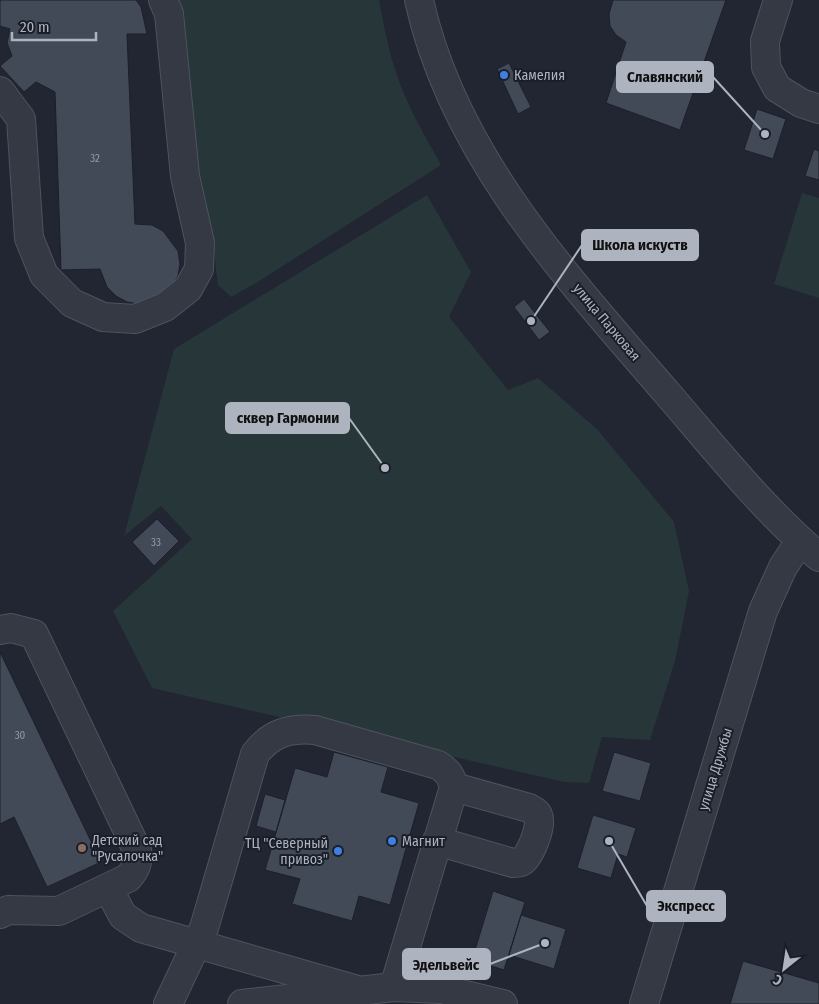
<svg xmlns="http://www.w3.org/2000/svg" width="819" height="1004" font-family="'Fira Sans Condensed',sans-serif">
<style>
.green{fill:#273638}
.building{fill:#424957;stroke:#1b202a}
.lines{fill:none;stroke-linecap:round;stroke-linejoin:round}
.minor-casing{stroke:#4e535e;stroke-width:30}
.minor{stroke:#343943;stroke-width:28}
.shop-dot{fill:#3f7fe0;stroke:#191e28;stroke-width:2}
.education-dot{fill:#8d6e63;stroke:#191e28;stroke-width:2}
.labels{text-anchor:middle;stroke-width:4;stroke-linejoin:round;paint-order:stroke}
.number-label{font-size:11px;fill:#9398a6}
.poi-label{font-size:14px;fill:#aeb3c0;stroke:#191e28;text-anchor:start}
.street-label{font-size:14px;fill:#aeb3c0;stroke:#191e28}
.leader{fill:none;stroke:#aeb3c0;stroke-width:2}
.callout-dot{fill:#aeb3c0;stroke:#191e28;stroke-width:2}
.callout{fill:#aeb3c0;stroke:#aeb3c0;stroke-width:2}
.callout-label{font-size:15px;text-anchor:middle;font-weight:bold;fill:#111}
</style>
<rect width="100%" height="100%" fill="#212632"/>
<path class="green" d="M 176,0 L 379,0 C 384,25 388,50 397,75 C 407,106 425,136 441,165 L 256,283 L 231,297 L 218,285 L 214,251 L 195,158 Z
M 802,193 L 819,198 L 819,298 L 774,284 Z
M 427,195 L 471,272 L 449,317 L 508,390 L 538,378 L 597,429 L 674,522 L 689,591 L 675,661 L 650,740 L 602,737 L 589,783 L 564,782 L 152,688 L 113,611 L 192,539 L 161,506 L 124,536 L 174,349 Z"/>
<path class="building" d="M 0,0 L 136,0 L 141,7 L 147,34 L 127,34 L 135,224 L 152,225 L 163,231 L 178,251 L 180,264 L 178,276 L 172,287 L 163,296 L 139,304 L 127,302 L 116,296 L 107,287 L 100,269 L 61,270 L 55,92 L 36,82 L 24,92 L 0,66 L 12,56 L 7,43 L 10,29 L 0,26 Z
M 613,0 L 726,0 L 680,130 L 606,103 L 626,42 L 616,35 L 610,26 L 609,14 Z
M 509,63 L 531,107 L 518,114 L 497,69 Z
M 757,109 L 786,119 L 773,159 L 744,150 Z
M 814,149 L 819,151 L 819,180 L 805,176 Z
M 524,299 L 550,332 L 539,340 L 514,307 Z
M 157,519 L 179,541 L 154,566 L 132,542 Z
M 0,652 L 101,862 L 47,887 L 14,817 L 0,824 Z
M 334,752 L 388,767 L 381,792 L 419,803 L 390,905 L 359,896 L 352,921 L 292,904 L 300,879 L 265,870 L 295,768 L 327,777 Z
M 614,752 L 651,763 L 640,801 L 602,791 Z
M 265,794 L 285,800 L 276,832 L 256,826 Z
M 593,815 L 636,828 L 627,857 L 618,854 L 611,878 L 577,868 Z
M 493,891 L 525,902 L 504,970 L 472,960 Z
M 521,915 L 566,929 L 554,969 L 509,955 Z
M 743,961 L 819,983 L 819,1004 L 730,1004 Z"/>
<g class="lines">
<g class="minor-casing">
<path id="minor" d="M 419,0 C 453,155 567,277 667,393 C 716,450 762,508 819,557
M 778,0 L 765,41 L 766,67 L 777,88 L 801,103 L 819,109
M 0,91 L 21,119 L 29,238 L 44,275 L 72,303 L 103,317 L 135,319 L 165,307 L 188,289 L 199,269 L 200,243 L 185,176 L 169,14 L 163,0
M 0,630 L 11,628 L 34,634 L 137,850 C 139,862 136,869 128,878 L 59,911 L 8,910 L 0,914
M 437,841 L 513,863 L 521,862 C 530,857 543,825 538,815 C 536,811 532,810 529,808 L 454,787
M 108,888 L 123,916 L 141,928 L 361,991
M 168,1004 L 204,928 L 255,754 C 271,733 289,728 315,730 L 438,765 C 448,771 451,776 454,787 L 394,987
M 242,1004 L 394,987 L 441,989 L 503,1004
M 644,1004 L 763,611 L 783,567 L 800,541"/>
</g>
<use href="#minor" class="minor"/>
</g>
<g class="shop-dot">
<circle cx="504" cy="75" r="5"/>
<circle cx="392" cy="841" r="5"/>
<circle cx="338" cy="851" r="5"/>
</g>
<circle class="education-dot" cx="82" cy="848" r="5"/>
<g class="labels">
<g class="number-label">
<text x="95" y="162">32</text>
<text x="156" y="546">33</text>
<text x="20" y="739">30</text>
</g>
<g class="poi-label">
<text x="514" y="80">Камелия</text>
<text x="92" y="845">Детский сад<tspan x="92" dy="16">"Русалочка"</tspan></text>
<text x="402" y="846">Магнит</text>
<text x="328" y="848" text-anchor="end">ТЦ "Северный<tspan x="328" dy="16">привоз"</tspan></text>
</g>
<g class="street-label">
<text transform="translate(607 322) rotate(50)" y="5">улица Парковая</text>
<text transform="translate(715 769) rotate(-73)" y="5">улица Дружбы</text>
</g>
</g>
<path class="leader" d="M765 134L713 77M531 321L582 245M385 468L349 418M609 841L647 906M545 943L490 964"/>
<g class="callout-dot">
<circle cx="765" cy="134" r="5"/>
<circle cx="531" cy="321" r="5"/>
<circle cx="385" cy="468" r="5"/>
<circle cx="609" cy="841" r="5"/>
<circle cx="545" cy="943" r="5"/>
</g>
<g class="callout">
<rect x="617" y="62" width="96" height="30" rx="5"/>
<rect x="582" y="230" width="116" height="30" rx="5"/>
<rect x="226" y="403" width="123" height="30" rx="5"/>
<rect x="647" y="891" width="78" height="30" rx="5"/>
<rect x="403" y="949" width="87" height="30" rx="5"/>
</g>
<g class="callout-label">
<text x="665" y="82">Славянский</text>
<text x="640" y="250">Школа искуств</text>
<text x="288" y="423">сквер Гармонии</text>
<text x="686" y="911">Экспресс</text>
<text x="446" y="970">Эдельвейс</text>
</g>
<g transform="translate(784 969) rotate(210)" stroke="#191e28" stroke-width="4" paint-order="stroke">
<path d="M0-4L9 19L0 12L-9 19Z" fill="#aeb3c0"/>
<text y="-8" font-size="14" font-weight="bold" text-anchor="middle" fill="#aeb3c0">С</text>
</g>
<path d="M12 32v8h84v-8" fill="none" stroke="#aeb3c0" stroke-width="2.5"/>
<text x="20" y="32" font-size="15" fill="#aeb3c0" stroke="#191e28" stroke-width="4" paint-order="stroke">20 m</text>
</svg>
